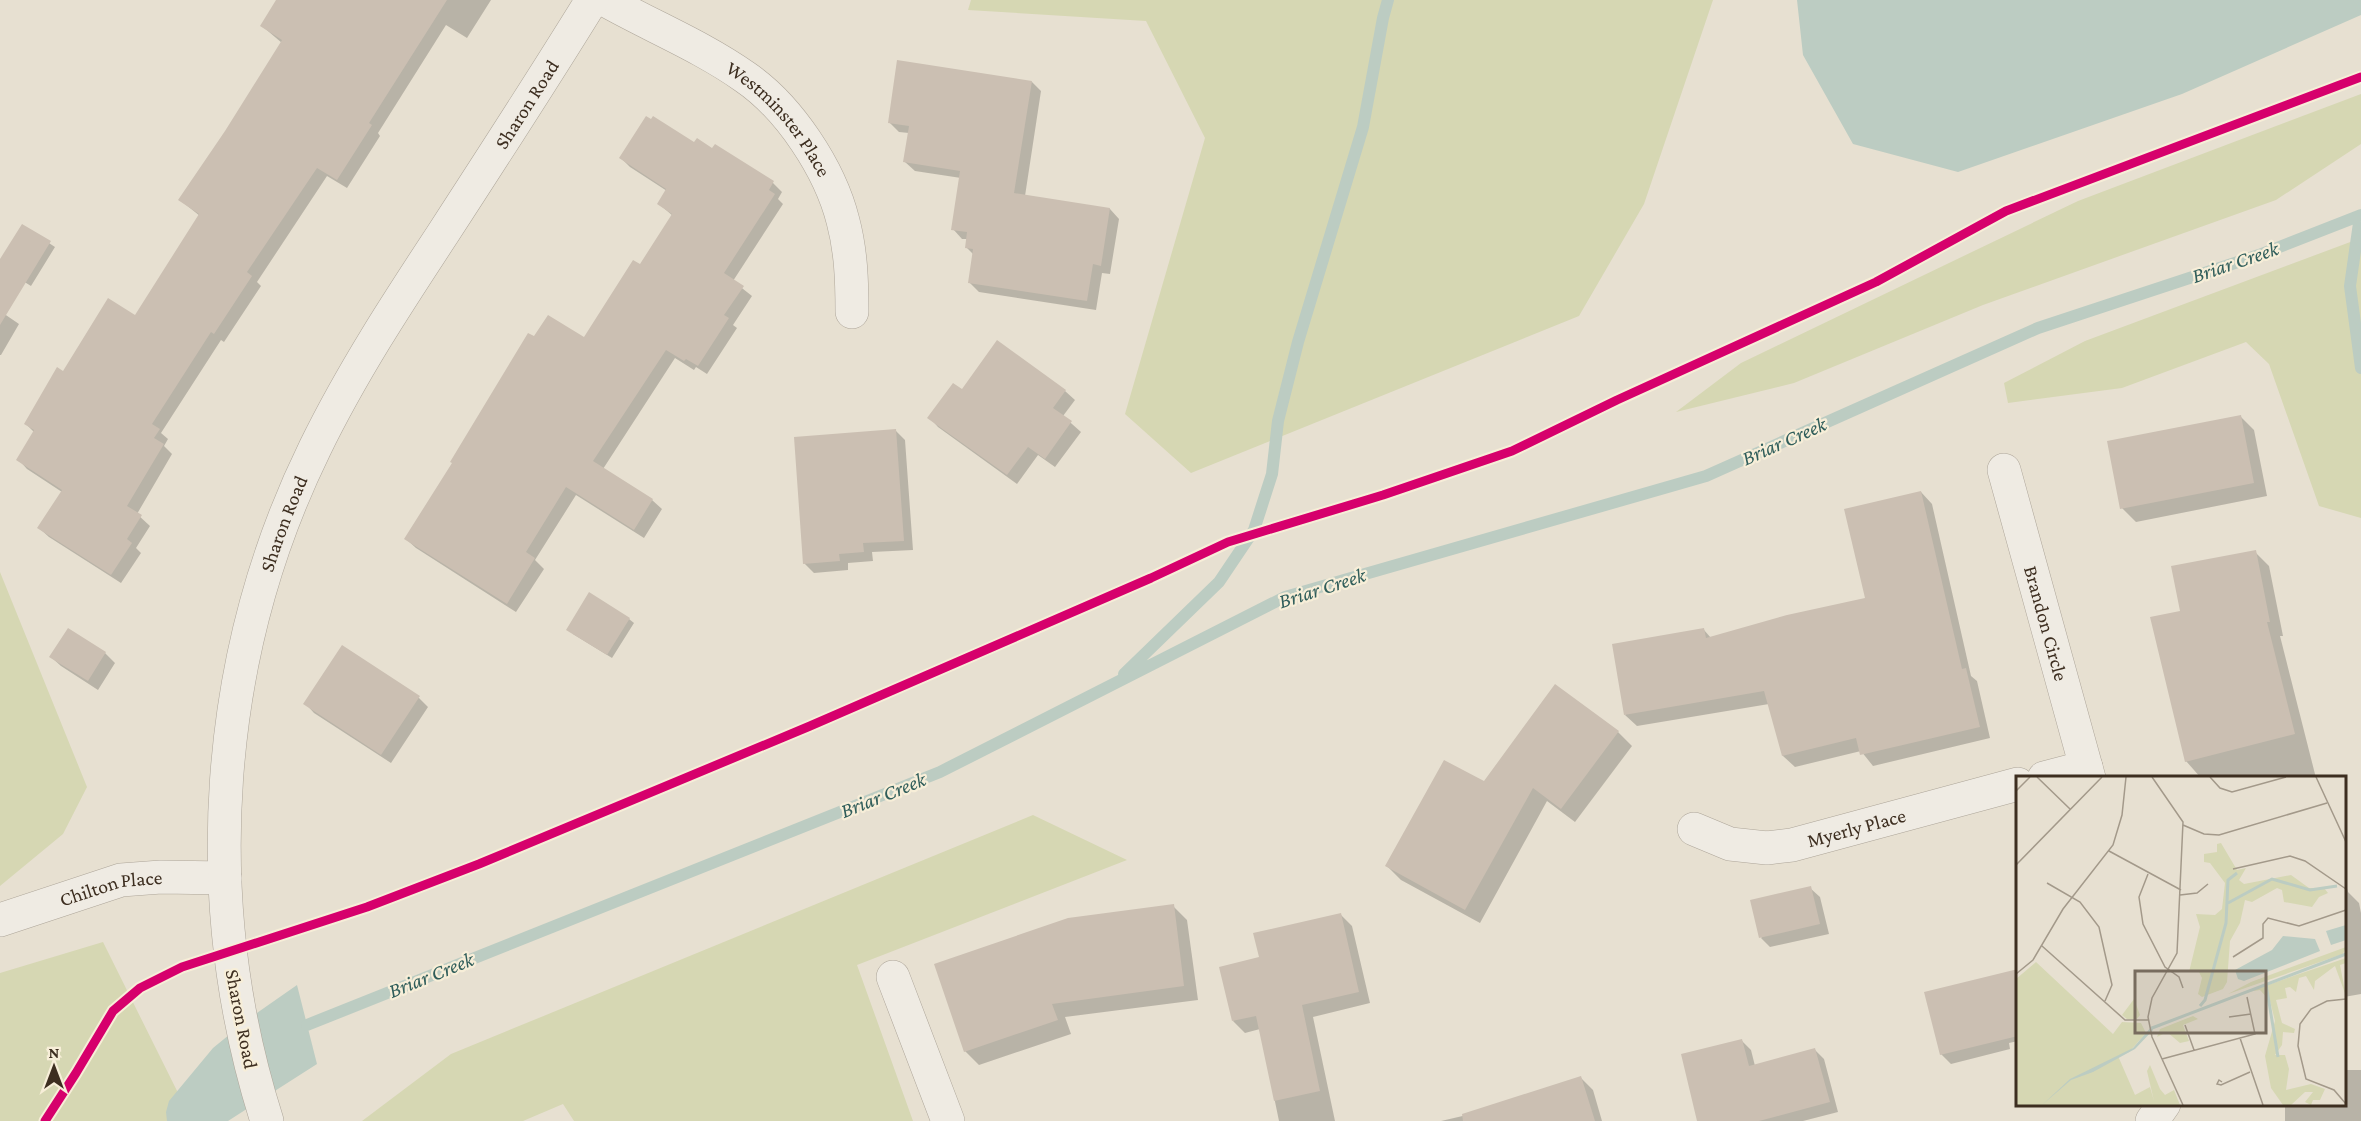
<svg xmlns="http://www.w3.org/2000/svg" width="2361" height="1121" font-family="'Crimson Pro',serif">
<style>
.green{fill:#d6d7b3}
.water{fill:#bcccc2}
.shadow{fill:#0003}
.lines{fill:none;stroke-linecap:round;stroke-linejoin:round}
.stream{stroke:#bcccc2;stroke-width:12}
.building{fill:#cbbfb2}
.minor-casing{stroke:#ada599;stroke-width:34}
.minor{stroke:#efebe3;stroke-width:33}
.cycleway-casing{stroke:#f7eed8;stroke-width:13}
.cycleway{stroke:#d6006c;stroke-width:9}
.labels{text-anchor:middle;stroke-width:4.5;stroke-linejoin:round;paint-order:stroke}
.street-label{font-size:20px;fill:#3d2e20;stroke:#f7eed8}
.water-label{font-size:21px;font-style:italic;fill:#2f5d5a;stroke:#f7eed8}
.inset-river{fill:none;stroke:#bcccc2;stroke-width:3}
.inset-road{fill:none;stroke:#a3998a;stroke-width:1.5}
.view{fill:#786c5e;fill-opacity:0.15;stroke:#786c5e;stroke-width:3}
.inset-edge{fill:none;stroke:#3d2e20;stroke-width:3}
</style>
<rect width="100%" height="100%" fill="#e7e0d1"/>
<path class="green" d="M 971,0 L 1713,0 L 1644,204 L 1579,316 L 1191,473 L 1125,414 L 1205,138 L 1146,21 L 968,10 Z
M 2361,94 L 2361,144 L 2276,200 L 1983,305 L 1794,383 L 1676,412 L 1741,363 L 2078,201 Z
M 2361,238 L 2361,518 L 2319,506 L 2269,364 L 2246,342 L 2122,388 L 2008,403 L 2004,383 L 2085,341 Z
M 0,572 L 87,787 L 63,834 L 0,886 Z
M 1033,815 L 1127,860 L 857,965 L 913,1121 L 574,1121 L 563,1104 L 523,1121 L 362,1121 L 451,1054 Z
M 103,942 L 189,1115 L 184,1121 L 0,1121 L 0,973 Z"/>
<path class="water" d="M 1797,0 L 2361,0 L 2361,15 L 2182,94 L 1958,172 L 1853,144 L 1803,55 Z
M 297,985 L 317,1064 L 228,1121 L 167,1121 L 166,1112 L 169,1101 L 213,1048 L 251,1017 Z"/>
<path class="shadow" d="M 278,0 L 491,0 L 467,38 L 446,25 L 378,133 L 380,136 L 347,188 L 327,176 L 257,282 L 261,286 L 224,342 L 221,340 L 161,433 L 168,439 L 164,446 L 172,454 L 137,514 L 150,526 L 136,548 L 141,553 L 121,583 L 49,537 L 39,528 L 62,492 L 27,469 L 18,459 L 35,433 L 26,424 L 135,317 L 200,216 L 180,200 L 226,132 L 282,43 L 262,26 Z
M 1032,82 L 1041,91 L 1025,196 L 1110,209 L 1119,219 L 1110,274 L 1102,273 L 1096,310 L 979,292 L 969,282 L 974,255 L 966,247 L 967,239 L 962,239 L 953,229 L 961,178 L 915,171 L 905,162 L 909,133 L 899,132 L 889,122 Z
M 694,144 L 713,150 L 715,146 L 773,183 L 782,192 L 778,199 L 783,204 L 733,281 L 752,296 L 733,325 L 737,328 L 707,374 L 696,367 L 694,370 L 675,358 L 603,469 L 652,500 L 662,509 L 644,538 L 576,495 L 535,560 L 544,569 L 516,612 L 416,548 L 406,539 L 534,338 L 584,340 L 641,266 L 673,216 L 659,204 L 667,191 L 630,167 L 621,158 Z
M 23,226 L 55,247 L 31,286 L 0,267 L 0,262 Z
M 0,311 L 19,324 L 1,355 L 0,355 Z
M 997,342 L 1065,391 L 1075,400 L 1063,416 L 1081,432 L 1055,467 L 1038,455 L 1017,484 L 938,427 L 929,417 L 962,391 Z
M 2240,416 L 2254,430 L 2267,496 L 2136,522 L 2122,508 Z
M 896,431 L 905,440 L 913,550 L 872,552 L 873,561 L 848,563 L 848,570 L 814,573 L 804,563 Z
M 1921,492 L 1932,504 L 1971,676 L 1977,681 L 1990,738 L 1873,766 L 1861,751 L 1795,767 L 1783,756 L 1769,704 L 1637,726 L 1625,715 L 1704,630 L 1711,638 L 1867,599 Z
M 2255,552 L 2269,566 L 2283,636 L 2280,636 L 2316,778 L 2201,778 L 2186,761 L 2182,612 Z
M 629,619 L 634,623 L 612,658 L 573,634 Z
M 105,653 L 115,663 L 98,690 L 61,666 L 51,657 Z
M 419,698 L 428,707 L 391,763 L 314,713 L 305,703 Z
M 1618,732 L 1632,746 L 1575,822 L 1547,801 L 1480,923 L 1401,880 L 1387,866 L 1484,783 Z
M 2344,877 L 2348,892 L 2359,903 L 2361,913 L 2361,994 L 2344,997 Z
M 1810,888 L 1820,897 L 1829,934 L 1770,947 L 1761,938 Z
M 1173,906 L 1187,920 L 1198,1000 L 1065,1017 L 1071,1034 L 979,1065 L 965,1051 Z
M 1340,914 L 1352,926 L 1370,1003 L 1313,1017 L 1335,1121 L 1279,1121 L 1260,1029 L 1245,1033 L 1233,1021 L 1260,959 Z
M 2018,970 L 2018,1041 L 2009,1043 L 2010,1049 L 1951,1064 L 1941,1054 Z
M 1742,1041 L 1751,1050 L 1755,1066 L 1814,1049 L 1824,1059 L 1838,1112 L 1803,1121 L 1699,1121 Z
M 2344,1070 L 2361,1070 L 2361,1121 L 2285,1121 L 2285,1104 L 2344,1104 Z
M 1581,1078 L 1593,1090 L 1602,1121 L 1441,1121 L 1510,1105 Z"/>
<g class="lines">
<path class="stream" d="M 2360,216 L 2350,286 L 2361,368
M 1124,674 L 1219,582 L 1254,530 L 1272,474 L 1278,421 L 1298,342 L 1363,127 L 1383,18 L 1388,0
M 307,1025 L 940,772 L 1285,597 L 1706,476 L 2038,328 L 2259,255 L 2361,215"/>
</g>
<path class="building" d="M 276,0 L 447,0 L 369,123 L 372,125 L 337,180 L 317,168 L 247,272 L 252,276 L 214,334 L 211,332 L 152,424 L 160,429 L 154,438 L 164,444 L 127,506 L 142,515 L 127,539 L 132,543 L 111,575 L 37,528 L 62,490 L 16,460 L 34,430 L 24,424 L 57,367 L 63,371 L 108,298 L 135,315 L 199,214 L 178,200 L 225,131 L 282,40 L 260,26 Z
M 897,60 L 1032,81 L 1014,193 L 1110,208 L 1101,266 L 1093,264 L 1087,301 L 968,283 L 973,249 L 965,248 L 967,232 L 951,230 L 960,171 L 903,162 L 909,126 L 888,123 Z
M 646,116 L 651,119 L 653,116 L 694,142 L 697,138 L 712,148 L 715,144 L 774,181 L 769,190 L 775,194 L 724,273 L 744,286 L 724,315 L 729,318 L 698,366 L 686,359 L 684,361 L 666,350 L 593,461 L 653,499 L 634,530 L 566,487 L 526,552 L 535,558 L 507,604 L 404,539 L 452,463 L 450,462 L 528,333 L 534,336 L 548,315 L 584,337 L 633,260 L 640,264 L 672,214 L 657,204 L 666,189 L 619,158 Z
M 22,224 L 51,241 L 0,325 L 0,259 Z
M 997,340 L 1066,390 L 1053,408 L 1072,421 L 1045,459 L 1028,447 L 1007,475 L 927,418 L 953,383 L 962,389 Z
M 2241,415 L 2254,483 L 2120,509 L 2107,441 Z
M 896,429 L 904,541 L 863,543 L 864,552 L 839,554 L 840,561 L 803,564 L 794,437 Z
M 1921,491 L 1962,669 L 1966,668 L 1980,727 L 1860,755 L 1856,738 L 1782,756 L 1764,691 L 1624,715 L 1612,644 L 1704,628 L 1706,638 L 1787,615 L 1865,598 L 1844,509 Z
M 2256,550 L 2270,622 L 2267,622 L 2295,734 L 2185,762 L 2150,617 L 2180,611 L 2171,566 Z
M 589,592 L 630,618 L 607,655 L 566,630 Z
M 68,628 L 106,652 L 88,681 L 49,657 Z
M 342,645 L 420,696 L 381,755 L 303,704 Z
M 1555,684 L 1619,731 L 1561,809 L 1533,788 L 1465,910 L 1385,866 L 1444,760 L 1484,781 Z
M 1811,886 L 1820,924 L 1759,938 L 1750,900 Z
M 1174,904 L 1184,986 L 1052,1004 L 1058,1020 L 964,1052 L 934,964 L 1068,918 Z
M 1341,913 L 1359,992 L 1302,1005 L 1320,1091 L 1274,1101 L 1256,1016 L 1232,1021 L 1219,967 L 1259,957 L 1253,933 Z
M 2018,969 L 2018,1036 L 1940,1055 L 1924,992 Z
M 1742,1039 L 1749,1066 L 1815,1048 L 1830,1102 L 1759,1121 L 1697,1121 L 1681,1054 Z
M 1581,1076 L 1595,1121 L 1463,1121 L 1462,1114 Z"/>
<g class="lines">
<g class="minor-casing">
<g id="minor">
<path id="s1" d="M 605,0 C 651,26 701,46 745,77 C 789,107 830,169 843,221 C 851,251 852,281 852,312"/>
<path id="s2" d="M 2004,470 L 2089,778"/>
<path d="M 2044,778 L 2086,767"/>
<path id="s3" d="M 1694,829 L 1730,844 L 1767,848 L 1792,845 L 2018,784"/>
<path id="s4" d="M 0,920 L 121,880 L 161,877 L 225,878"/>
<path d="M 893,977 L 948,1121"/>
<path id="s5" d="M 267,1121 C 197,901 213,656 315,448 C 352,372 398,302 444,232 C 494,155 544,78 592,0"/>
<path d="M 2152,1121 L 2164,1104"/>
</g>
</g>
<use href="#minor" class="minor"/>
<g class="cycleway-casing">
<path id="cycleway" d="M 45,1121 L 76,1073 L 113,1011 L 140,988 L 182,967 L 367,907 L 479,864 L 810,726 L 1151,578 L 1228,542 L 1383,495 L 1512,451 L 1617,400 L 1876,282 L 2006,211 L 2361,77"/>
</g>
<use href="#cycleway" class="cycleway"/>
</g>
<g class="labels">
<g class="street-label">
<text dy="7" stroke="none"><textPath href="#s5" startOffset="1095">Sharon Road</textPath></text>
<text dy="7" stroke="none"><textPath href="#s1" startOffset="214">Westminster Place</textPath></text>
<text dy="7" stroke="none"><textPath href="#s5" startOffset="609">Sharon Road</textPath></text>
<text dy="7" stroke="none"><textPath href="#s2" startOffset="159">Brandon Circle</textPath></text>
<text dy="7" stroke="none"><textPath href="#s3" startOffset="168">Myerly Place</textPath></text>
<text dy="7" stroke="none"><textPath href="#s4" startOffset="116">Chilton Place</textPath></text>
<text transform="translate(242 1019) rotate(79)" y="7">Sharon Road</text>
</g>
<g class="water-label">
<text transform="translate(2235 262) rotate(-19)" y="7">Briar Creek</text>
<text transform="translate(1784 441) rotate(-24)" y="7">Briar Creek</text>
<text transform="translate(1322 588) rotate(-18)" y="7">Briar Creek</text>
<text transform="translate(883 795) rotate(-22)" y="7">Briar Creek</text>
<text transform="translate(431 975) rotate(-22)" y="7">Briar Creek</text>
</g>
</g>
<g transform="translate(2016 776)">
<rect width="330" height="330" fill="#e7e0d1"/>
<path d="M 205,67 L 221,94 L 230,92 L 223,104 L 228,108 L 275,99 L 293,112 L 308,112 L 312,117 L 303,121 L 296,131 L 268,126 L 266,114 L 261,112 L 236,126 L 229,124 L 224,147 L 214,165 L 211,206 L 207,213 L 186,221 L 182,218 L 186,202 L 183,196 L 173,196 L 184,151 L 180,138 L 199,139 L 206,133 L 209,107 L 194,87 L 188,86 L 188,78 L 201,76 L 201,68 ZM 330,171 L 327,178 L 212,218 L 235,206 ZM 330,182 L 330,187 L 324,189 L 330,220 L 319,190 L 299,205 L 298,214 L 290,200 L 283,202 L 280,216 L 274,211 L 269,212 L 271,222 L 260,224 L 266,247 L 279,253 L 278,257 L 267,256 L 266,269 L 259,279 L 269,279 L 273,293 L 270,314 L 295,308 L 309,313 L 304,324 L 297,324 L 295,329 L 289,326 L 297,316 L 289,316 L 275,329 L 267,329 L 255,312 L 249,280 L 259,245 L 254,225 L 244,214 L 231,216 ZM 20,186 L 97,258 L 106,246 L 125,247 L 130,257 L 113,276 L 102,280 L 119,319 L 134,311 L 138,325 L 131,295 L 134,289 L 144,313 L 149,319 L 158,314 L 164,329 L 0,329 L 0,203 ZM 118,223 L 124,239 L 120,244 L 111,243 L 106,239 ZM 177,240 L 182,243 L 167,249 L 173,265 L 164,267 L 151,256 L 141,261 L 144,253 Z" fill="#d6d7b3"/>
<path d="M 330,149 L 330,164 L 315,169 L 310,155 ZM 267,160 L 299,163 L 304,175 L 228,205 L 222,203 L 219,194 L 256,174 ZM 136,250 L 137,254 L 119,273 L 77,296 L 55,304 L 26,329 L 54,303 L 117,272 Z" fill="#bcccc2"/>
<path class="inset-river" d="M 212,127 L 256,103 L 294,114 L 321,110M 250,208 L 262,281M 184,230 L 189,224 L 210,147 L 212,104 L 221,97M 136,252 L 330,178"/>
<path class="inset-road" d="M 21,1 L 54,33M 136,1 L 167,46 L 161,177 L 136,222 L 132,241 L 136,261 L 167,329M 194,1 L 204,12 L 216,16 L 270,1M 300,1 L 330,66M 0,15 L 14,1M 167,49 L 188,58 L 203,59 L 311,27M 93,75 L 165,114M 0,89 L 86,1M 217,93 L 274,80 L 289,85 L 330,113M 132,98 L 123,121 L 127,148 L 149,191 L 163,201 L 167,212M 31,107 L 64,126 L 83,151 L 96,209 L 89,225M 164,119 L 181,117 L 192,108M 26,170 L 109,244 L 132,244M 217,181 L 247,162 L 247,148 L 252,142 L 283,150 L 330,134M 0,198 L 17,184 L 47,133 L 97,69 L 106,39 L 110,1M 330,223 L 311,225 L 295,233 L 284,248 L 282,270 L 290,303 L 318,314 L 330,328M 213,241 L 235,238M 169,249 L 178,274M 224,262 L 247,329M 146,283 L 239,258 L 231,221M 206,306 L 203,304 L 201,308 L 205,309 L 234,296"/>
<path class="view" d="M 119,195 L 250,195 L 250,257 L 119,257 Z"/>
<rect width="330" height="330" class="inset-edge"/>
</g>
<g transform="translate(54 1067)" stroke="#f7eed8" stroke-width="4.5" paint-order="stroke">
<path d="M0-4.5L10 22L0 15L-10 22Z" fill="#3d2e20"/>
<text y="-9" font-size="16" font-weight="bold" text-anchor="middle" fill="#3d2e20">N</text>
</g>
</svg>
